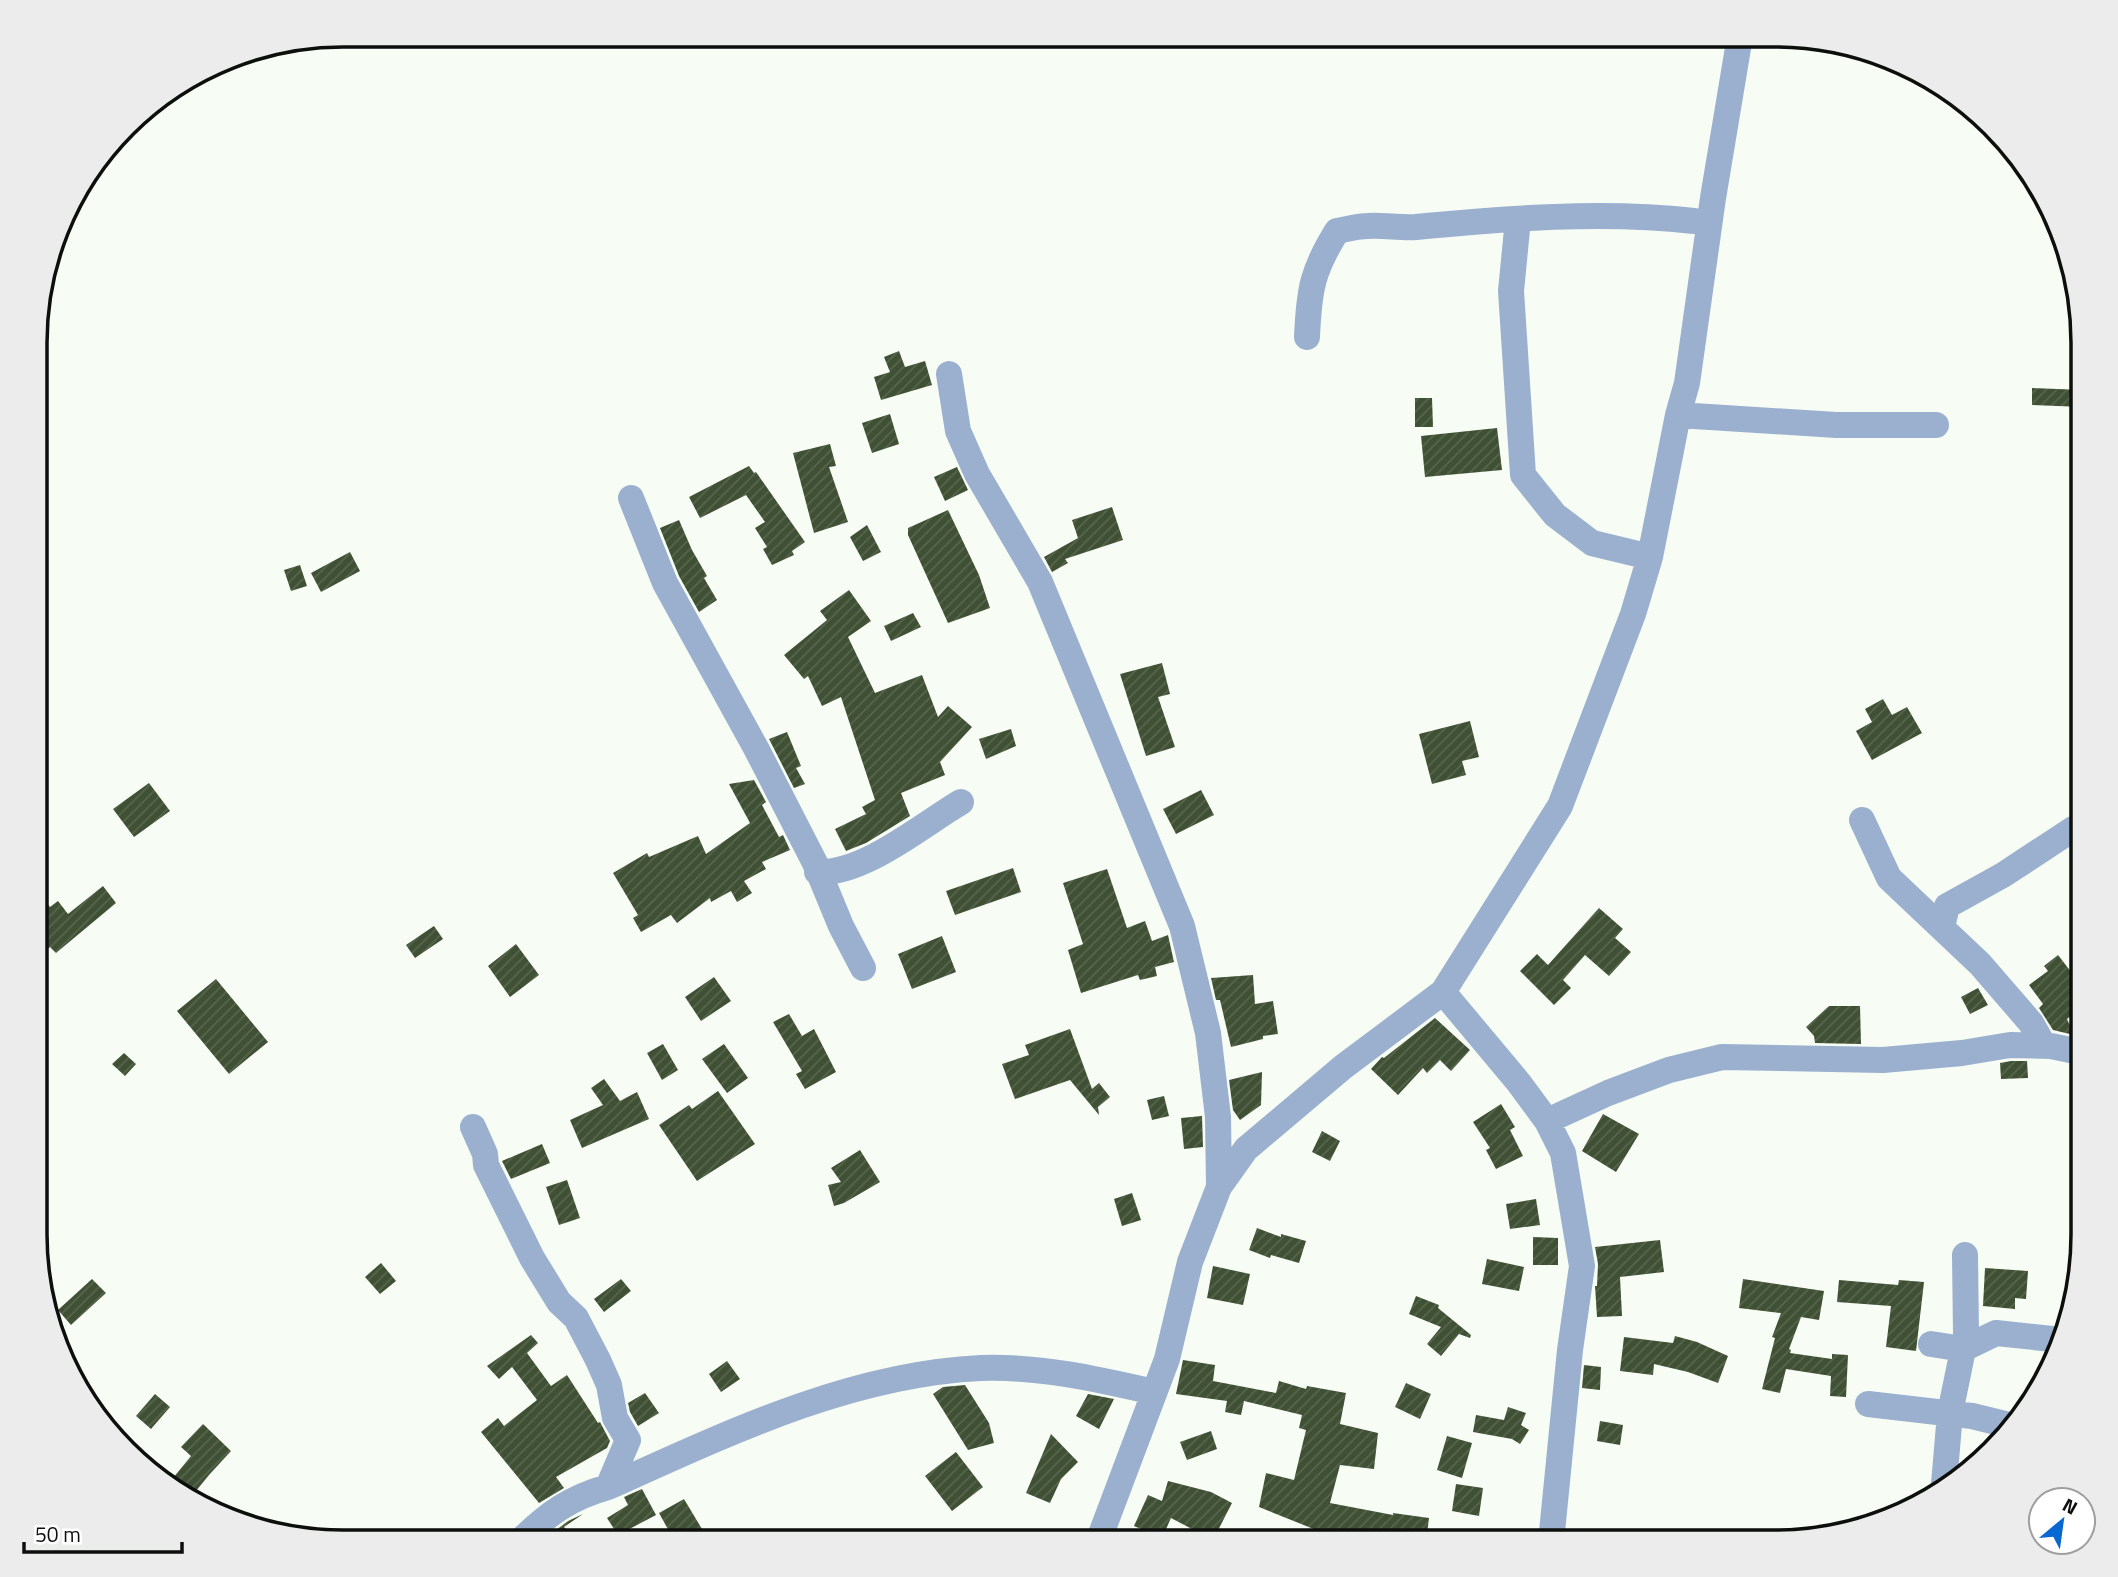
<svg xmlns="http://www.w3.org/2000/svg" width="2118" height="1577" font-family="'Titillium Web',sans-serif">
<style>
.building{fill:url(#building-hatch)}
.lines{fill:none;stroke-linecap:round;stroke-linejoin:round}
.minor{stroke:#9ab0ce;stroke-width:26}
.rim{fill:none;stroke:#0d0f0c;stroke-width:3.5}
</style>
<defs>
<pattern id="building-hatch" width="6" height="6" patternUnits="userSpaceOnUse" patternTransform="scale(1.75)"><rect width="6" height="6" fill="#3f5034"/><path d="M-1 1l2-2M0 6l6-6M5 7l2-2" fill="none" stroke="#57654e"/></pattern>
</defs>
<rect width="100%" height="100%" fill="#f7fdf4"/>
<path class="building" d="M 899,351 L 905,367 L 925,361 L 932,385 L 881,400 L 874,377 L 890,372 L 884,357 Z
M 2032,388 L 2083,390 L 2083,407 L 2032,405 Z
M 1415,398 L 1432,398 L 1433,427 L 1415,427 Z
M 890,414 L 899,444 L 872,453 L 862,423 Z
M 1497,428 L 1502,470 L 1425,477 L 1421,436 Z
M 830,444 L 836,466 L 829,467 L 848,522 L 814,533 L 793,453 Z
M 749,466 L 754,473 L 756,472 L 805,542 L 792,551 L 794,555 L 772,565 L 763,549 L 767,547 L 755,528 L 765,522 L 746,495 L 700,518 L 689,497 Z
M 957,467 L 968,490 L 945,501 L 934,477 Z
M 1112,507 L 1123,540 L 1065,559 L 1068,563 L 1052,572 L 1044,557 L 1078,538 L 1072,520 Z
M 948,510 L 979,575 L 990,608 L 948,623 L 908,535 L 908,528 Z
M 679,520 L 692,550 L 707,576 L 704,578 L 717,600 L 699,612 L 679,576 L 660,528 Z
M 867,525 L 881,552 L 863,561 L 850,537 Z
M 350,552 L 360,571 L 321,592 L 311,573 Z
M 300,565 L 307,586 L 291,591 L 284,570 Z
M 849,590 L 871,621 L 848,637 L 875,693 L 922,675 L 938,717 L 948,706 L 972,727 L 940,762 L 945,775 L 901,793 L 910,816 L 866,843 L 846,851 L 835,829 L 866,814 L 862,807 L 875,800 L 841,697 L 822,706 L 808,676 L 804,679 L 784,655 L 827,620 L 820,611 Z
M 913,613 L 921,627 L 891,641 L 884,626 Z
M 1162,663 L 1170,694 L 1158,697 L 1175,747 L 1146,756 L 1120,674 Z
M 1883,699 L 1892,715 L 1907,707 L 1922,733 L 1872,760 L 1856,731 L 1872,722 L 1865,709 Z
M 1470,721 L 1479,757 L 1462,761 L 1466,775 L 1432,784 L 1419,734 Z
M 1011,729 L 1016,746 L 986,759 L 979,739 Z
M 787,732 L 801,766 L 796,768 L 805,784 L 794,788 L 769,739 Z
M 754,780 L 766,802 L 762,805 L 779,837 L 783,835 L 790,850 L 762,862 L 766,869 L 744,881 L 752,893 L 737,902 L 731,891 L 711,902 L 710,898 L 677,923 L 671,915 L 641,932 L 633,918 L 638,915 L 613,873 L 647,853 L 649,857 L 698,836 L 706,854 L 750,823 L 729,784 Z
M 149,783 L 170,811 L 134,837 L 113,809 Z
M 1201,790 L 1214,815 L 1176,834 L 1163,809 Z
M 1013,868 L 1021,892 L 955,915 L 946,891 Z
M 1107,869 L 1127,928 L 1145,921 L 1152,941 L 1168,935 L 1174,962 L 1155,967 L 1157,976 L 1140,980 L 1138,975 L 1081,993 L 1068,950 L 1083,944 L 1063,883 Z
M 103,886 L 116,903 L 56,953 L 50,947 L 43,953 L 36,944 L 36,889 L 50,907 L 58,901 L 68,914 Z
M 1599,908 L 1623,929 L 1615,938 L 1631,952 L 1609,976 L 1585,955 L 1563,980 L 1571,988 L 1554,1005 L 1520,971 L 1537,954 L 1548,965 Z
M 434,926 L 443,939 L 415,958 L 406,945 Z
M 942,936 L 956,972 L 912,989 L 898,954 Z
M 516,944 L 539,975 L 510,997 L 488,966 Z
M 2058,955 L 2082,986 L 2082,1007 L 2067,1019 L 2074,1035 L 2053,1030 L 2039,1008 L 2043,1004 L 2029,985 L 2048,971 L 2044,966 Z
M 1253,975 L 1255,1004 L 1273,1001 L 1278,1034 L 1263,1036 L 1263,1039 L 1231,1047 L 1220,1000 L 1216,1000 L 1211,978 Z
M 714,977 L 731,1001 L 701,1021 L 685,997 Z
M 216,979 L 268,1042 L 229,1074 L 177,1011 Z
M 1978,988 L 1988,1005 L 1970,1014 L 1961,997 Z
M 1829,1006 L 1860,1006 L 1861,1044 L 1815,1043 L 1814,1036 L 1806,1027 Z
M 789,1014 L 802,1036 L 814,1029 L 836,1072 L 805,1089 L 796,1074 L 802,1071 L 773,1022 Z
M 1435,1018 L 1470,1050 L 1451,1071 L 1440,1060 L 1427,1073 L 1423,1068 L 1398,1095 L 1371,1069 L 1382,1057 L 1384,1058 Z
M 1070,1029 L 1092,1089 L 1099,1083 L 1110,1097 L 1098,1107 L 1099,1115 L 1070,1080 L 1015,1099 L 1002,1064 L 1029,1055 L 1025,1045 Z
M 663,1044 L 678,1070 L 662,1080 L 647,1053 Z
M 724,1044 L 748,1078 L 727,1093 L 702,1059 Z
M 124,1053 L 136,1064 L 125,1076 L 112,1064 Z
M 2011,1061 L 2027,1061 L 2028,1078 L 2001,1079 L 2000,1063 Z
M 1262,1072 L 1261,1105 L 1240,1120 L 1233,1110 L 1229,1080 Z
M 604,1079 L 620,1101 L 637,1092 L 649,1119 L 582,1148 L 570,1120 L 603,1105 L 591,1088 Z
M 718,1091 L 755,1144 L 697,1181 L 659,1125 L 689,1105 L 692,1109 Z
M 1164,1096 L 1169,1116 L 1152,1120 L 1147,1100 Z
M 1501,1104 L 1515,1127 L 1510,1130 L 1523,1156 L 1496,1169 L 1486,1150 L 1490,1148 L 1473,1122 Z
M 1603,1114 L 1639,1134 L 1616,1172 L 1582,1151 Z
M 1202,1116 L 1203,1147 L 1184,1149 L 1181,1118 Z
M 1322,1131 L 1340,1141 L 1330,1161 L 1312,1152 Z
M 542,1144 L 550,1163 L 511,1179 L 502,1161 Z
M 860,1150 L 880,1182 L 844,1203 L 834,1206 L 828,1185 L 841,1182 L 831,1168 Z
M 567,1180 L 580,1218 L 559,1225 L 546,1187 Z
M 1132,1193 L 1141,1220 L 1122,1226 L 1114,1199 Z
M 1536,1199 L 1540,1225 L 1510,1229 L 1506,1204 Z
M 1257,1228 L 1281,1237 L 1281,1234 L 1306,1241 L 1299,1263 L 1271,1255 L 1270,1258 L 1249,1250 Z
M 1533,1237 L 1558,1238 L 1558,1265 L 1533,1265 Z
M 1660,1240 L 1664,1272 L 1620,1277 L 1622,1316 L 1597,1317 L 1595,1286 L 1597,1286 L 1598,1264 L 1595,1247 Z
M 1487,1259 L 1524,1267 L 1519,1291 L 1482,1284 Z
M 381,1263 L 396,1281 L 380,1294 L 365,1277 Z
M 1213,1266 L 1250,1274 L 1243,1305 L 1207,1298 Z
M 1985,1268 L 2028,1271 L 2026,1299 L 2015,1298 L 2015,1309 L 1983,1306 Z
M 92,1279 L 106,1293 L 71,1325 L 58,1310 Z
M 621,1279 L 631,1291 L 604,1312 L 594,1299 Z
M 1743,1279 L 1824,1291 L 1819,1320 L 1801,1317 L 1789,1349 L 1791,1350 L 1790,1353 L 1832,1359 L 1832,1354 L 1848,1355 L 1846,1397 L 1830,1396 L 1831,1376 L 1786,1369 L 1780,1393 L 1762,1389 L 1775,1338 L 1772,1337 L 1781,1313 L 1739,1308 Z
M 1839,1280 L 1898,1285 L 1899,1280 L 1924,1282 L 1916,1351 L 1886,1347 L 1891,1306 L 1837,1302 Z
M 1416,1296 L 1439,1305 L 1438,1308 L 1471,1335 L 1470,1338 L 1459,1334 L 1441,1356 L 1427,1344 L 1441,1327 L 1409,1314 Z
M 531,1335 L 538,1343 L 527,1353 L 551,1386 L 567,1375 L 598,1423 L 600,1422 L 610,1441 L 607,1448 L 556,1477 L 564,1488 L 539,1503 L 481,1432 L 498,1418 L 504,1426 L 537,1400 L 512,1367 L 499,1379 L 487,1366 Z
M 1675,1336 L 1697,1342 L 1728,1356 L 1718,1383 L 1688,1372 L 1654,1364 L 1653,1375 L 1620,1371 L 1624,1337 L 1673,1343 Z
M 1183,1360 L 1215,1365 L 1213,1381 L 1276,1393 L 1279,1381 L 1306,1389 L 1307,1386 L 1346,1393 L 1340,1424 L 1378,1433 L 1374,1469 L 1340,1465 L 1330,1503 L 1393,1515 L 1393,1513 L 1429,1518 L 1426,1542 L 1371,1542 L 1321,1532 L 1259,1507 L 1266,1473 L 1294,1480 L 1306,1430 L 1299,1428 L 1302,1415 L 1244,1401 L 1241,1415 L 1225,1412 L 1227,1401 L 1176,1394 Z
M 727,1361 L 740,1379 L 721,1392 L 709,1374 Z
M 1584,1365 L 1601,1367 L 1600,1390 L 1582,1388 Z
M 1406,1383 L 1431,1394 L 1420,1419 L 1395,1407 Z
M 965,1385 L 989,1423 L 994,1443 L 968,1450 L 933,1394 L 943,1387 Z
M 645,1393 L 659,1413 L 638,1426 L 630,1412 L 628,1403 Z
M 155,1394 L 170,1407 L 151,1429 L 136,1416 Z
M 1088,1394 L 1114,1399 L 1099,1429 L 1076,1416 Z
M 1508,1407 L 1526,1413 L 1521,1425 L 1529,1430 L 1520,1444 L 1512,1439 L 1473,1432 L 1476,1415 L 1504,1420 Z
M 1600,1421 L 1623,1425 L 1620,1445 L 1597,1441 Z
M 203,1424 L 231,1451 L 209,1475 L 191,1497 L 169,1483 L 191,1456 L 181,1447 Z
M 1211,1431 L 1217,1449 L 1187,1460 L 1180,1442 Z
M 1051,1434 L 1078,1462 L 1061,1479 L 1050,1503 L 1026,1493 Z
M 1447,1436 L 1472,1443 L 1462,1478 L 1437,1470 Z
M 956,1452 L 983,1487 L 952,1511 L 925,1476 Z
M 1168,1481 L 1211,1492 L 1232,1503 L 1213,1540 L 1171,1518 L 1162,1538 L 1134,1526 L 1148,1495 L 1162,1501 Z
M 1456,1484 L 1483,1488 L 1479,1516 L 1452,1511 Z
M 642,1489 L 656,1515 L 618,1535 L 607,1518 L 628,1505 L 624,1497 Z
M 684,1499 L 705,1534 L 692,1542 L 675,1542 L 659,1513 Z
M 583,1514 L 564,1527 L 576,1541 L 551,1541 L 547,1537 L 568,1521 Z"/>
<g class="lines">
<path class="minor" d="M 1518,219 L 1511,291 L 1523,475 L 1555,515 L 1592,543 L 1650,557
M 1307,337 C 1309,290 1312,271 1337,231 C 1347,229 1358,226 1368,226 C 1384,225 1400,228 1416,227 C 1508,218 1602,211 1694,221
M 949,374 L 958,431 L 977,474 L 1040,582 L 1182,926 L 1208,1033 L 1218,1117 L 1219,1187
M 1678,415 L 1836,425 L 1936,425
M 631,498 L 665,583 L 757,750 L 815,863 L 841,926 L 863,968
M 1862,820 L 1889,878 L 1980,964 L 2031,1023 L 2044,1046
M 817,872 C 863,875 922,825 961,802
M 1942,927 L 1947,906 L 2003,875 L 2073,829 L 2083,825
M 1443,992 L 1519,1083 L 1547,1121 L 1563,1153 L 1582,1266 L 1570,1350 L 1551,1542
M 1547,1121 L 1608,1093 L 1669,1070 L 1722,1057 L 1883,1060 L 1962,1053 L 2010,1045 L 2051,1046 L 2075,1051 L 2082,1049
M 473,1127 L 485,1154 L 486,1165 L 532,1258 L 559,1302 L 576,1318 L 598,1360 L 609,1385 L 615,1418 L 628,1440 L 608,1487
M 1931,1344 L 1963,1349 L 1996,1333 L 2062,1340
M 1868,1404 L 1972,1416 L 2013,1426
M 1944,1484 L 1950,1413 L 1966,1335 L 1965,1255
M 520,1541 C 548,1514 569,1498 608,1487 C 726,1434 850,1374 981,1368 C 1040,1366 1097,1379 1154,1392
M 1098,1542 L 1167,1359 L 1190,1262 L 1219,1187 L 1246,1149 L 1343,1067 L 1443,992 L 1560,806 L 1633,614 L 1650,557 L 1678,415 L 1687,383 L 1713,198 L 1740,36"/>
</g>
<path d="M0 0H2118V1577H0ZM343 47H1775A296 296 0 0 1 2071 343V1234A296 296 0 0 1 1775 1530H343A296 296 0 0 1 47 1234V343A296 296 0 0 1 343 47Z" fill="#ececec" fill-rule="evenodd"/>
<path class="rim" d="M343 47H1775A296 296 0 0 1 2071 343V1234A296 296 0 0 1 1775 1530H343A296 296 0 0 1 47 1234V343A296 296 0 0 1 343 47Z"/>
<g transform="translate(2062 1521) rotate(29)"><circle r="33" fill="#ffffff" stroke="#9e9f9e" stroke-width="2"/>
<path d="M0-5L12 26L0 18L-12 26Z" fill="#0768d1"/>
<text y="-10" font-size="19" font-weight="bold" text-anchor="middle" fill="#0d0f0c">N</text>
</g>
<path d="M24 1542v10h158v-10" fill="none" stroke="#0d0f0c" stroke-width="3.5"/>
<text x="35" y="1542" font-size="21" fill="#0d0f0c" stroke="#ffffff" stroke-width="5" paint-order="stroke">50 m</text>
</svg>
